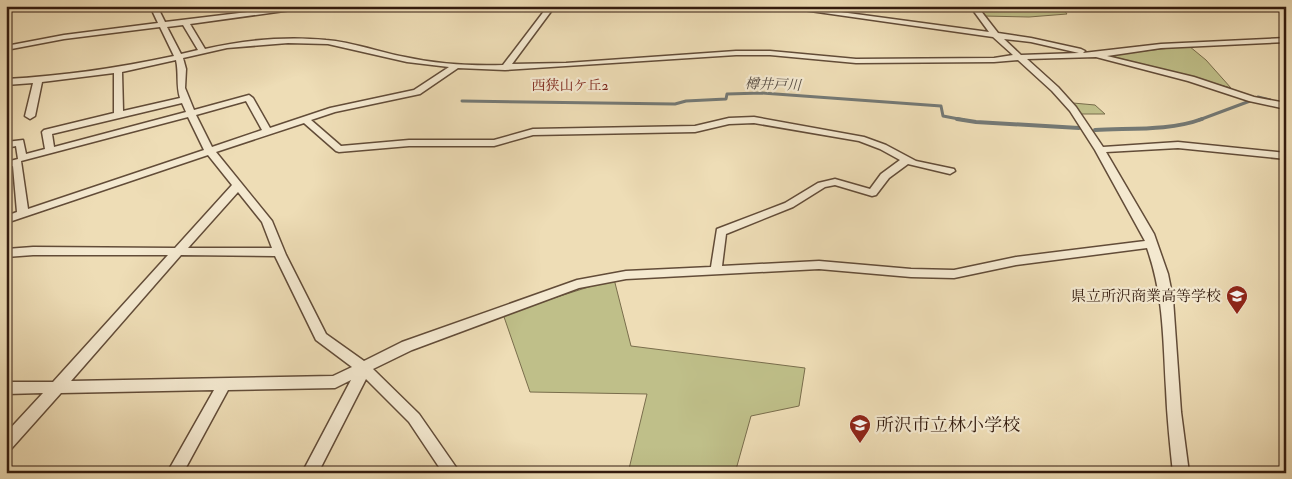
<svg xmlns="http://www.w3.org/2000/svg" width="1292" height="479" font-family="'IM FELL Double Pica','Noto Serif JP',serif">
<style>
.green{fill:#bfbf89;stroke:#796d4c}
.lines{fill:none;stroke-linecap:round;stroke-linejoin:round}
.stream-far1{stroke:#747975;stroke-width:3}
.stream{stroke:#747975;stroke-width:4}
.street-casing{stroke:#624c38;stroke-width:3}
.street{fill:#f4e9d0;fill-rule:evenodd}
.labels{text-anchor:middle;stroke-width:4.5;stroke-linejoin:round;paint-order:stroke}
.far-water-label{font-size:14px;font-style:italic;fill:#544a42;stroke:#f4e9d0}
.far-neighbourhood-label{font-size:14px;fill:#7a1f14;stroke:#f4e9d0}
.poi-label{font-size:15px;fill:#331b0e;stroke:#f4e9d0;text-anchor:end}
.near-poi-label{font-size:18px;fill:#331b0e;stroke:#f4e9d0;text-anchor:start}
</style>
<rect width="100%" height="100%" fill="#eeddb6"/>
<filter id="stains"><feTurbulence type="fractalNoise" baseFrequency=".004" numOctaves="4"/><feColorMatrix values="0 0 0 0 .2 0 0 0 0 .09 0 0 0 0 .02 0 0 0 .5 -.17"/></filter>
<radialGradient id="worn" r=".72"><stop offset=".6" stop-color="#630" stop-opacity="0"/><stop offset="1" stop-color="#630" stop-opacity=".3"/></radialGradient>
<path class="green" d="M 976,6 L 1061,6 L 1067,14 L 1029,17 L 983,16 Z
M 1189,46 L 1206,60 L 1231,88 L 1107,55 Z
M 1073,103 L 1095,105 L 1105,114 L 1080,114 Z
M 614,279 L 631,346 L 805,368 L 799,406 L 751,416 L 735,473 L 628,473 L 647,394 L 530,392 L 503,314 Z"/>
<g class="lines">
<path class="stream-far1" d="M 1258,97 L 1270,100
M 462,101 L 675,104 L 686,101 L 726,99 L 727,94 L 762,93 L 941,106 L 943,116 L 964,120
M 1199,120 L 1250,101"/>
<path class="stream" d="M 957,119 L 976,122 L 1079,128
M 1095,130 C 1130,128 1170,131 1202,119"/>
<g class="street-casing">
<path id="street" d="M 150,6 L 157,6 L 165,22 L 298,6 L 320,6 L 190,24 L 205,49 C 244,40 286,36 326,40 C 352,42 379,52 405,57 C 436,64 471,66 503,65 L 548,6 L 555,6 L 512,64 L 566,63 L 736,51 L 770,51 L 856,59 L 994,58 L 1013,55 L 993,37 L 775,6 L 796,6 L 989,32 L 970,6 L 977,6 L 998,33 L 1031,38 L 1081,49 L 1085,51 L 1083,53 L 1161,44 L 1286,38 L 1286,42 L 1161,48 L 1107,56 L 1194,77 L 1254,97 L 1286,103 L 1286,109 L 1249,101 L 1188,81 L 1096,57 L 1027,59 L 1058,87 L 1076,107 L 1103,147 L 1178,142 L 1286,153 L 1286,159 L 1178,148 L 1106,152 L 1154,234 L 1168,274 L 1173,299 L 1181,412 L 1189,473 L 1173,473 C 1170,445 1167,417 1166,389 C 1163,338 1164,297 1147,248 L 1016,265 L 954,278 L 911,277 L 819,269 L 626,279 L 579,288 L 412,350 L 373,369 L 419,414 L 460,473 L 443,473 L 409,422 L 366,379 L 318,473 L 302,473 L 351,380 L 335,388 L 228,390 L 183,473 L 167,473 L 214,390 L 61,393 L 11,449 L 6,450 L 6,433 L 43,393 L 6,394 L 6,382 L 53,382 L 168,255 L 33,255 L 6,257 L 6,249 L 33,247 L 175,248 L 232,185 L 208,155 L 6,223 L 6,216 L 17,212 L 13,166 L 6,168 L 6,162 L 18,159 L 16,146 L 6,148 L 6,142 L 23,140 L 26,154 L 45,149 L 42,132 L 44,130 L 114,113 L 114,73 L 42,82 L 35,116 L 30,119 L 25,116 L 33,83 L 6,85 L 6,79 C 63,76 118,68 174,56 L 160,27 L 64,39 L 6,50 L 6,46 L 64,35 L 158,23 ZM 183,25 L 198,50 L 181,54 L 167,27 ZM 1004,39 L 1031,42 L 1079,53 L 1021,55 ZM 288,43 L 328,44 L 407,62 L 449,67 L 414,90 L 330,108 L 270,128 L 253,98 L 249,95 L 194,110 L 185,88 L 186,69 L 183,58 L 227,48 ZM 736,55 L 770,55 L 856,63 L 994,62 L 1018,60 L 1052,91 L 1070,111 L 1095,150 L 1145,241 L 1016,257 L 954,270 L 911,269 L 819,261 L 722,266 L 726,234 L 793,207 L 825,187 L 835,185 L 872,196 L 876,195 L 889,178 L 908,164 L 950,174 L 955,171 L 954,169 L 916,161 L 886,145 L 864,137 L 754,117 L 729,118 L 695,126 L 533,129 L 494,140 L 409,140 L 341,146 L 311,120 L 335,112 L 420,94 L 458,68 L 505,70 ZM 176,60 C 179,73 176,85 180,98 L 123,111 L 122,72 ZM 246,101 L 262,130 L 212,147 L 196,115 ZM 182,103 L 186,112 L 54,147 L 52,134 ZM 188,117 L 204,150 L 28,209 L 21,161 ZM 304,123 L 336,151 L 339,152 L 409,146 L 494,146 L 533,135 L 695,132 L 729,124 L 754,123 L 859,141 L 880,149 L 900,160 L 881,174 L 870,189 L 835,179 L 818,183 L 785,203 L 717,229 L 711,267 L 626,271 L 577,280 L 402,342 L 364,361 L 326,334 L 286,255 L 272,221 L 216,152 ZM 238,192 L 262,222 L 272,248 L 188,248 ZM 181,255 L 275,256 L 316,340 L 352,367 L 333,376 L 71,381 Z"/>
</g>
<use href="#street" class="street"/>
</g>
<defs>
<g id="school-pin" transform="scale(1.125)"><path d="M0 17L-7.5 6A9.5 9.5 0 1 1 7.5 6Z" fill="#8f2418" stroke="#f4e9d0"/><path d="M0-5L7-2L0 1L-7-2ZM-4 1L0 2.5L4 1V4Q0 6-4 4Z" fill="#fff"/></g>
</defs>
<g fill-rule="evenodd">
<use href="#school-pin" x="1237" y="296"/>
<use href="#school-pin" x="860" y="425"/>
</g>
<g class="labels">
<g class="far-water-label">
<text transform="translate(773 84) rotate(2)" y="5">樽井戸川</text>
</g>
<g class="far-neighbourhood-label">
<text x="570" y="90">西狭山ケ丘2</text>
</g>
<g class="poi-label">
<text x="1221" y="301">県立所沢商業高等学校</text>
</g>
<g class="near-poi-label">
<text x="876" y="431">所沢市立林小学校</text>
</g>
</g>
<rect width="1292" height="479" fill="none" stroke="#eeddb6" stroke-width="25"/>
<rect x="8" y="8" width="1277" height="464" fill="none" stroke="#331b0e" stroke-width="2.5"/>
<rect x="12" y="12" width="1267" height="454" fill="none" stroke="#331b0e"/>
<rect width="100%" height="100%" filter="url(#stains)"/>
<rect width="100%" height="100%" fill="url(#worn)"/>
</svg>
